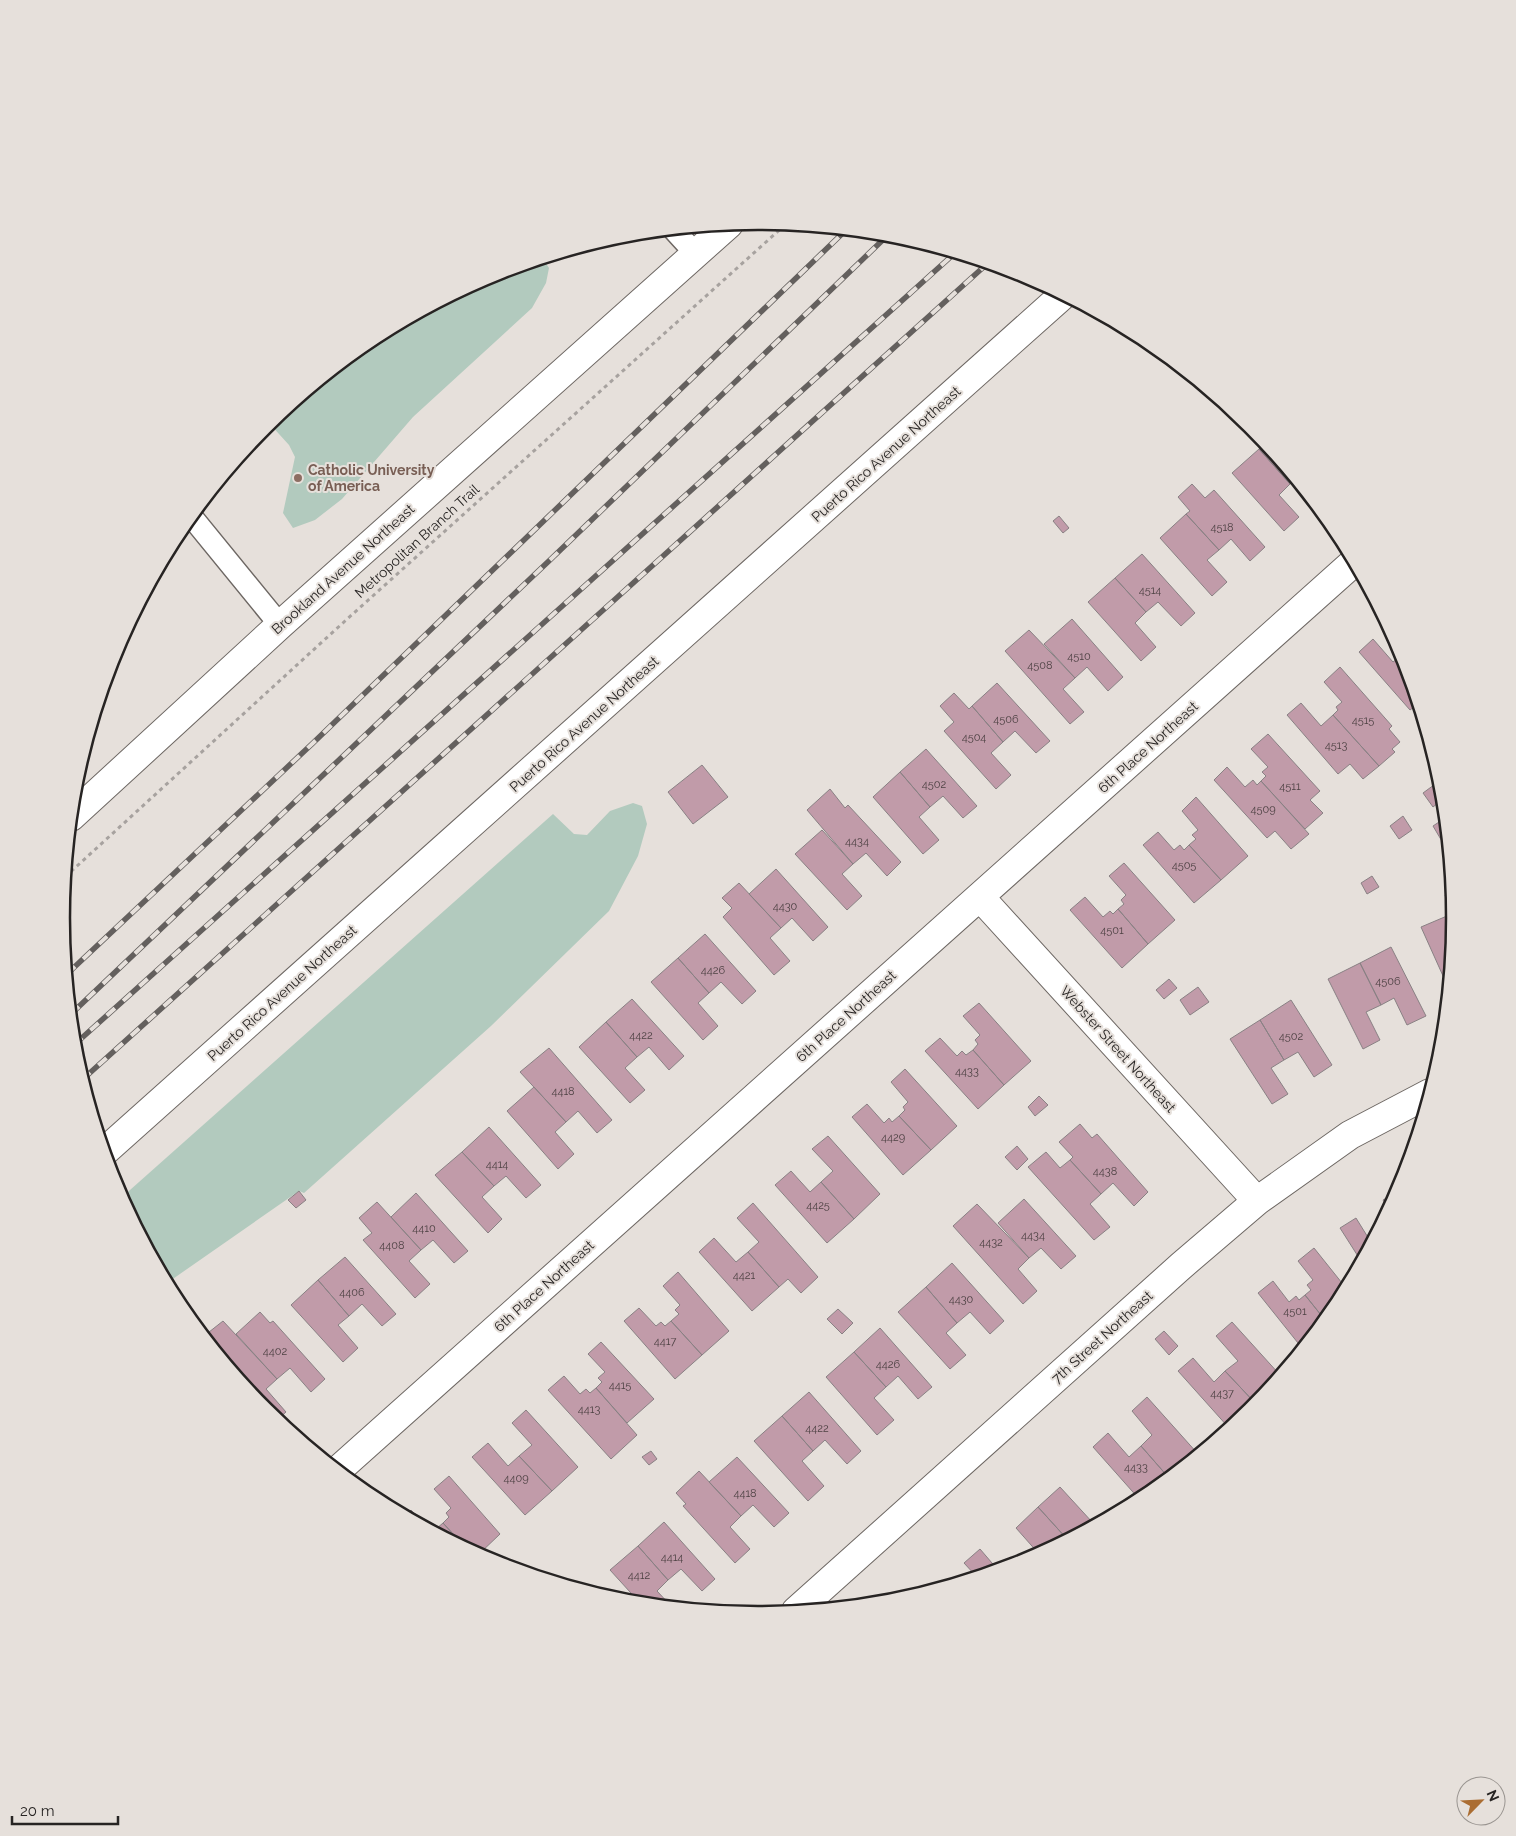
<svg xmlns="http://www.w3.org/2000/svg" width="1516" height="1836" font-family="Raleway,sans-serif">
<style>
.green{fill:#b2cabe}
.building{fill:#c19ba9;stroke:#898184}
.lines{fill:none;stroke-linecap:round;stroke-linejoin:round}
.service-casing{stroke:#6d6763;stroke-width:24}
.minor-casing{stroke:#6d6763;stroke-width:30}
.path{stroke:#a7a29f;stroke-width:3;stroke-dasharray:4 4;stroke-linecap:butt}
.service{stroke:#fff;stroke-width:21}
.minor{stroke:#fff;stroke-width:28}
.rail-casing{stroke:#64605e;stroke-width:5.5}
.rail{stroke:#e6e0db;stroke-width:4;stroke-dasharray:11;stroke-linecap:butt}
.education-dot{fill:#8d6e63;stroke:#e6e0db;stroke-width:2}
.labels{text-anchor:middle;stroke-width:4;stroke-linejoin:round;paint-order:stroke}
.number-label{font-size:11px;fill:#4e4244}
.street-label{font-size:14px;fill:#272423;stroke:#e6e0db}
.education-label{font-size:14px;font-weight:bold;fill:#785e54;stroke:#e6e0db;text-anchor:start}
.rim{fill:none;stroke:#272423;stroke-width:2.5}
</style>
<rect width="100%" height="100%" fill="#e6e0db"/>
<path class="green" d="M 543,259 L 549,268 L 546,283 L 532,308 L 413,417 L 342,499 L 315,520 L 293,528 L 283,513 L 295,457 L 289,445 L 269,423 L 371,339 L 492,274 Z
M 633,803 L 642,806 L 647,824 L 638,856 L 609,911 L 491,1026 L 304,1193 L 299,1191 L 167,1283 L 121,1198 L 553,814 L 574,834 L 587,835 L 610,811 Z"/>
<path class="building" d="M 1265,443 L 1295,480 L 1290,484 L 1259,449 Z
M 1259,449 L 1290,484 L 1279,495 L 1299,517 L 1284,531 L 1232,473 Z
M 1192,484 L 1205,498 L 1214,490 L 1265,547 L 1250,561 L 1231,539 L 1219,550 L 1186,514 L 1190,511 L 1178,497 Z
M 1186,514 L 1219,550 L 1207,560 L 1227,582 L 1212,596 L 1160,538 Z
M 1059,516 L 1069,528 L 1063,533 L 1053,521 Z
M 1142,554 L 1195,613 L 1181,626 L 1158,602 L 1146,612 L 1115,578 Z
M 1115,578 L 1146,612 L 1135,623 L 1156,647 L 1141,661 L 1088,602 Z
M 1072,619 L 1123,677 L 1108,691 L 1087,667 L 1075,678 L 1044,644 Z
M 1029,630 L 1075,678 L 1063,689 L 1084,712 L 1070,724 L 1005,651 Z
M 1373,639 L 1393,662 L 1403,654 L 1418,704 L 1410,710 L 1359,652 Z
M 1340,667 L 1392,726 L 1389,729 L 1400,742 L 1392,749 L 1395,752 L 1379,766 L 1333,715 L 1338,710 L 1336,707 L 1342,702 L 1324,682 Z
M 997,683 L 1050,741 L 1036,753 L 1015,731 L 1003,742 L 972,706 Z
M 954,693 L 969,709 L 972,706 L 1003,742 L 991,753 L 1011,775 L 996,789 L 944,731 L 954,722 L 940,706 Z
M 1301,703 L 1321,726 L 1333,715 L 1379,766 L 1363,779 L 1350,764 L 1338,774 L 1287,715 Z
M 1268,734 L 1320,791 L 1310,800 L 1323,813 L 1305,829 L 1261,781 L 1266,776 L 1262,772 L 1268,767 L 1251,749 Z
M 926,749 L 977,806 L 963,818 L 943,796 L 930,807 L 900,772 Z
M 702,765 L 728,797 L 693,824 L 668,792 Z
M 1227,767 L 1245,787 L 1253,780 L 1257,785 L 1261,781 L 1309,834 L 1291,849 L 1275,831 L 1267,838 L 1214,780 Z
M 900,772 L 930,807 L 919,817 L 939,840 L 923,854 L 873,797 Z
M 1438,782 L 1442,787 L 1443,799 L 1433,807 L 1423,793 Z
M 830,789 L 845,808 L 848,805 L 901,862 L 887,876 L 866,853 L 853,864 L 807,810 Z
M 1196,797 L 1248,856 L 1221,880 L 1189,845 L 1196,839 L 1192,835 L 1198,830 L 1182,811 Z
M 1403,816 L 1412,830 L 1399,839 L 1390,826 Z
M 1445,818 L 1447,840 L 1443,843 L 1433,826 Z
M 822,830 L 853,864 L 842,874 L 862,896 L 847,910 L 795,854 Z
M 1158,832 L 1174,850 L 1180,845 L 1184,850 L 1189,845 L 1221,880 L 1194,903 L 1143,845 Z
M 1124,863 L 1175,920 L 1148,944 L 1118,909 L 1124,904 L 1121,900 L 1126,895 L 1109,876 Z
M 776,869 L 828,927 L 813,941 L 792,918 L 781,928 L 749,894 Z
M 1372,876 L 1379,887 L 1367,894 L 1361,883 Z
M 739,883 L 781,928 L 770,938 L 790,961 L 774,975 L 723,917 L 732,908 L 722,898 Z
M 1452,892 L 1454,915 L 1445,895 Z
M 1085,897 L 1103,917 L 1110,911 L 1113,914 L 1118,909 L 1148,944 L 1122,968 L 1070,910 Z
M 1454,913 L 1455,918 L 1448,987 L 1421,927 Z
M 705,934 L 756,991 L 742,1004 L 721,982 L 709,993 L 678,958 Z
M 1391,947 L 1426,1016 L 1407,1025 L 1394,998 L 1381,1005 L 1360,963 Z
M 678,958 L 709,993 L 698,1003 L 718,1026 L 703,1040 L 651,982 Z
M 1360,963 L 1381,1005 L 1366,1012 L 1380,1040 L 1363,1049 L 1328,979 Z
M 1169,979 L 1177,988 L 1164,999 L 1156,990 Z
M 1198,987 L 1209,1002 L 1190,1015 L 1180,1000 Z
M 632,999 L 684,1056 L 669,1070 L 649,1047 L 637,1057 L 606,1022 Z
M 1291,1000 L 1332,1065 L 1314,1077 L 1298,1052 L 1284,1060 L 1260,1020 Z
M 979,1003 L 1031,1061 L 1004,1085 L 973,1050 L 978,1044 L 975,1040 L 980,1035 L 963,1016 Z
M 1260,1020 L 1284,1060 L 1271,1068 L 1288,1094 L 1272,1104 L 1230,1039 Z
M 606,1022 L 637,1057 L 625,1068 L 645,1090 L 630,1103 L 579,1047 Z
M 940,1038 L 957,1056 L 962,1051 L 966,1055 L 973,1050 L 1004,1085 L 978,1109 L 925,1051 Z
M 549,1048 L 612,1120 L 597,1133 L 578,1111 L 566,1122 L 520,1072 Z
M 905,1069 L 957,1126 L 931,1150 L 899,1116 L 905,1110 L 903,1107 L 908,1102 L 891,1082 Z
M 534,1087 L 566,1122 L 555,1132 L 574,1154 L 558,1169 L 507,1111 Z
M 1039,1096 L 1048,1105 L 1035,1116 L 1028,1107 Z
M 867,1104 L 884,1123 L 889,1118 L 892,1122 L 899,1116 L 931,1150 L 903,1175 L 852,1117 Z
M 1080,1124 L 1092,1138 L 1097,1134 L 1148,1192 L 1134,1206 L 1113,1183 L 1101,1194 L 1070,1160 L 1073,1157 L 1059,1142 Z
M 489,1127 L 541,1185 L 526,1198 L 506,1176 L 494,1186 L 462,1152 Z
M 828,1136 L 880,1194 L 854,1219 L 821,1182 L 833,1171 L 812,1149 Z
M 1017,1146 L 1028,1159 L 1017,1170 L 1005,1157 Z
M 462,1152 L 494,1186 L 482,1197 L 502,1219 L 488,1233 L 435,1175 Z
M 1046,1152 L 1060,1168 L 1070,1160 L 1101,1194 L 1090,1204 L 1110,1227 L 1094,1240 L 1028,1167 Z
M 791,1171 L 810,1192 L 821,1182 L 854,1219 L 827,1243 L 775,1185 Z
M 299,1191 L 306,1200 L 296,1208 L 288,1200 Z
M 1399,1191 L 1389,1209 L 1383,1200 Z
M 416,1193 L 468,1251 L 454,1263 L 433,1240 L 421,1250 L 391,1217 Z
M 1024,1199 L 1076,1256 L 1061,1269 L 1041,1248 L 1029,1258 L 998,1223 Z
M 377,1202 L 421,1250 L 409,1261 L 430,1284 L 415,1298 L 363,1240 L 372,1233 L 359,1218 Z
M 753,1203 L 818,1277 L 801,1293 L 788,1279 L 779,1287 L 748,1252 L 759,1242 L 737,1218 Z
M 977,1204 L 1029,1258 L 1018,1269 L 1037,1291 L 1023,1304 L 953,1226 Z
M 1356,1218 L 1369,1239 L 1375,1235 L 1361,1261 L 1340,1228 Z
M 714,1238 L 736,1262 L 748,1252 L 779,1287 L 752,1311 L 699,1252 Z
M 1314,1248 L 1346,1288 L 1337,1305 L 1325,1320 L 1305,1295 L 1311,1290 L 1307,1285 L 1313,1280 L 1298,1261 Z
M 345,1257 L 396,1314 L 382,1326 L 362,1304 L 349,1316 L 318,1280 Z
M 952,1263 L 1004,1321 L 990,1334 L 970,1312 L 957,1323 L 926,1287 Z
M 678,1272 L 729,1331 L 702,1355 L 671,1321 L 679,1314 L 675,1310 L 680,1305 L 663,1286 Z
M 318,1280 L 349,1316 L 338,1325 L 358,1348 L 343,1362 L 291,1305 Z
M 1273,1281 L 1289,1302 L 1296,1296 L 1299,1300 L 1305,1295 L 1325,1320 L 1302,1348 L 1258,1293 Z
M 926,1287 L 957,1323 L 946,1333 L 966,1355 L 950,1369 L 898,1312 Z
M 177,1295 L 186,1306 L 182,1309 L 174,1297 Z
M 639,1308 L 656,1326 L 661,1322 L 665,1326 L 671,1321 L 702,1355 L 675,1379 L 624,1321 Z
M 838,1309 L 853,1323 L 842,1334 L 827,1319 Z
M 260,1312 L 270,1323 L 273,1321 L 325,1379 L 311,1392 L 290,1368 L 277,1379 L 236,1334 Z
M 223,1321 L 277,1379 L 266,1389 L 286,1412 L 277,1420 L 265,1410 L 204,1336 Z
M 1232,1322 L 1280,1375 L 1256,1404 L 1225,1371 L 1238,1361 L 1216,1336 Z
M 880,1328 L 932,1387 L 918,1399 L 898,1376 L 886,1387 L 854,1352 Z
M 1164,1331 L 1178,1346 L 1169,1355 L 1155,1339 Z
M 601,1342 L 654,1399 L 627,1423 L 596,1388 L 602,1382 L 598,1378 L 605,1372 L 588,1354 Z
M 854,1352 L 886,1387 L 874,1398 L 894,1420 L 877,1435 L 826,1377 Z
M 1193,1358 L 1214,1382 L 1225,1371 L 1256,1404 L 1229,1428 L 1178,1371 Z
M 564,1376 L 580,1394 L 586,1389 L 590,1393 L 596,1388 L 637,1435 L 611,1459 L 548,1390 Z
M 809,1392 L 861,1451 L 847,1464 L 825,1440 L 813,1451 L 782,1416 Z
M 1147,1397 L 1198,1454 L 1169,1478 L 1141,1446 L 1152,1435 L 1132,1411 Z
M 526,1410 L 578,1467 L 552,1491 L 519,1456 L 532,1445 L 512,1423 Z
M 782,1416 L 813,1451 L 802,1461 L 824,1486 L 808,1501 L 754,1441 Z
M 1108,1433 L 1129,1457 L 1141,1446 L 1169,1478 L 1140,1500 L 1093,1447 Z
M 488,1443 L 508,1466 L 519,1456 L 552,1491 L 525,1515 L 472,1457 Z
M 651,1451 L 657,1459 L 649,1465 L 642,1457 Z
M 737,1457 L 789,1513 L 774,1527 L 753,1505 L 741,1516 L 709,1482 Z
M 699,1471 L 741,1516 L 730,1527 L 750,1549 L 735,1563 L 683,1506 L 686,1504 L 676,1493 Z
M 449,1476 L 500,1534 L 478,1555 L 466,1548 L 443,1523 L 449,1517 L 446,1513 L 451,1508 L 434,1489 Z
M 1060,1487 L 1093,1523 L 1067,1539 L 1038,1507 Z
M 1038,1507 L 1067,1539 L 1039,1554 L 1016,1528 Z
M 411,1510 L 426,1527 L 405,1516 Z
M 664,1522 L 715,1579 L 702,1591 L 681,1569 L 668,1580 L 638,1546 Z
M 443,1523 L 466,1548 L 429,1528 L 432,1525 L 436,1529 Z
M 638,1546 L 668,1580 L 657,1591 L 671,1606 L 640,1603 L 610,1570 Z
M 980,1549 L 998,1570 L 976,1576 L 964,1563 Z
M 592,1587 L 599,1594 L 587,1591 Z"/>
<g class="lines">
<g class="service-casing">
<path id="service" d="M 674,230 L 696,254
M 191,516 L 280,625"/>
</g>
<g class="minor-casing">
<path id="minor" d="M 71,817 L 280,625 L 729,224
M 980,897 L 1257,1201
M 104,1152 L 1063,295
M 338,1470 L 1354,562
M 796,1611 L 1181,1266 L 1257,1201 L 1350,1135 L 1430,1093"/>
</g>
<path class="path" d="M 65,877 L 345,621 L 786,224"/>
<use href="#service" class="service"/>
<use href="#minor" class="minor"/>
<g class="rail-casing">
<path id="rail" d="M 67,974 L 313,743 L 846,230
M 71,1014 L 551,559 L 889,234
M 74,1045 L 955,253
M 82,1080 L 988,263"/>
</g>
<use href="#rail" class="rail"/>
</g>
<circle class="education-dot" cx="298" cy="478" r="5"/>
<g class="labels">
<g class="number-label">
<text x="1222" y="531">4518</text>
<text x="1150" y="594">4514</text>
<text x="1079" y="660">4510</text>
<text x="1040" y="669">4508</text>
<text x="1006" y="723">4506</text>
<text x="1363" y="724">4515</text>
<text x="974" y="741">4504</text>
<text x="1336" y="749">4513</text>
<text x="934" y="788">4502</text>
<text x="1290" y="790">4511</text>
<text x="1263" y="813">4509</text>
<text x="857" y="845">4434</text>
<text x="1184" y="869">4505</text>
<text x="785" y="910">4430</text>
<text x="1112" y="934">4501</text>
<text x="713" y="974">4426</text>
<text x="1388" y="985">4506</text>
<text x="641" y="1039">4422</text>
<text x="1291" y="1040">4502</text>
<text x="967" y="1075">4433</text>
<text x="563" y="1095">4418</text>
<text x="893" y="1141">4429</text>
<text x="497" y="1168">4414</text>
<text x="1105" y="1175">4438</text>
<text x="818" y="1209">4425</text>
<text x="424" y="1232">4410</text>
<text x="1033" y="1239">4434</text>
<text x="991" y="1246">4432</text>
<text x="392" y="1249">4408</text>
<text x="744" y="1279">4421</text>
<text x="352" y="1296">4406</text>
<text x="961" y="1303">4430</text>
<text x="1295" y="1315">4501</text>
<text x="665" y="1345">4417</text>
<text x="275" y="1355">4402</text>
<text x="888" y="1368">4426</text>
<text x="620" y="1389">4415</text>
<text x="1222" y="1397">4437</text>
<text x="589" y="1413">4413</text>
<text x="817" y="1432">4422</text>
<text x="1136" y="1471">4433</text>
<text x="516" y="1482">4409</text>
<text x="745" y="1497">4418</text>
<text x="672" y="1561">4414</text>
<text x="639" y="1579">4412</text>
</g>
<g class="street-label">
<text transform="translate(886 454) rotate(-42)" y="5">Puerto Rico Avenue Northeast</text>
<text transform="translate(417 541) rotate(-42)" y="5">Metropolitan Branch Trail</text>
<text transform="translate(343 569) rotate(-42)" y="5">Brookland Avenue Northeast</text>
<text transform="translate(584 724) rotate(-42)" y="5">Puerto Rico Avenue Northeast</text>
<text transform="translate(1148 747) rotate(-42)" y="5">6th Place Northeast</text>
<text transform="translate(282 993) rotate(-42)" y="5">Puerto Rico Avenue Northeast</text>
<text transform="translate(846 1016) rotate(-42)" y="5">6th Place Northeast</text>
<text transform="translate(1118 1049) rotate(48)" y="5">Webster Street Northeast</text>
<text transform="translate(544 1286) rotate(-42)" y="5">6th Place Northeast</text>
<text transform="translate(1102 1337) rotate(-42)" y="5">7th Street Northeast</text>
</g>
<g class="education-label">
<text x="308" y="475">Catholic University<tspan x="308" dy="16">of America</tspan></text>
</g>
</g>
<path d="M0 0H1516V1836H0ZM70 918a688 688 0 1 1 1376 0a688 688 0 1 1-1376 0Z" fill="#e6e0db" fill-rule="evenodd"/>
<path class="rim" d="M70 918a688 688 0 1 1 1376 0a688 688 0 1 1-1376 0Z"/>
<g transform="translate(1481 1801) rotate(66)"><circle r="24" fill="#e6e0db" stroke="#9a9591"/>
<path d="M0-4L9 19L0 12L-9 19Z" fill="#ab6d32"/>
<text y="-8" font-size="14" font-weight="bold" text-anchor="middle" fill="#272423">N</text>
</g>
<path d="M12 1816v8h106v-8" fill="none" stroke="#272423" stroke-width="2.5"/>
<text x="20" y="1816" font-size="15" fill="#272423" stroke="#e6e0db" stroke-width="4" paint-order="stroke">20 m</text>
</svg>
